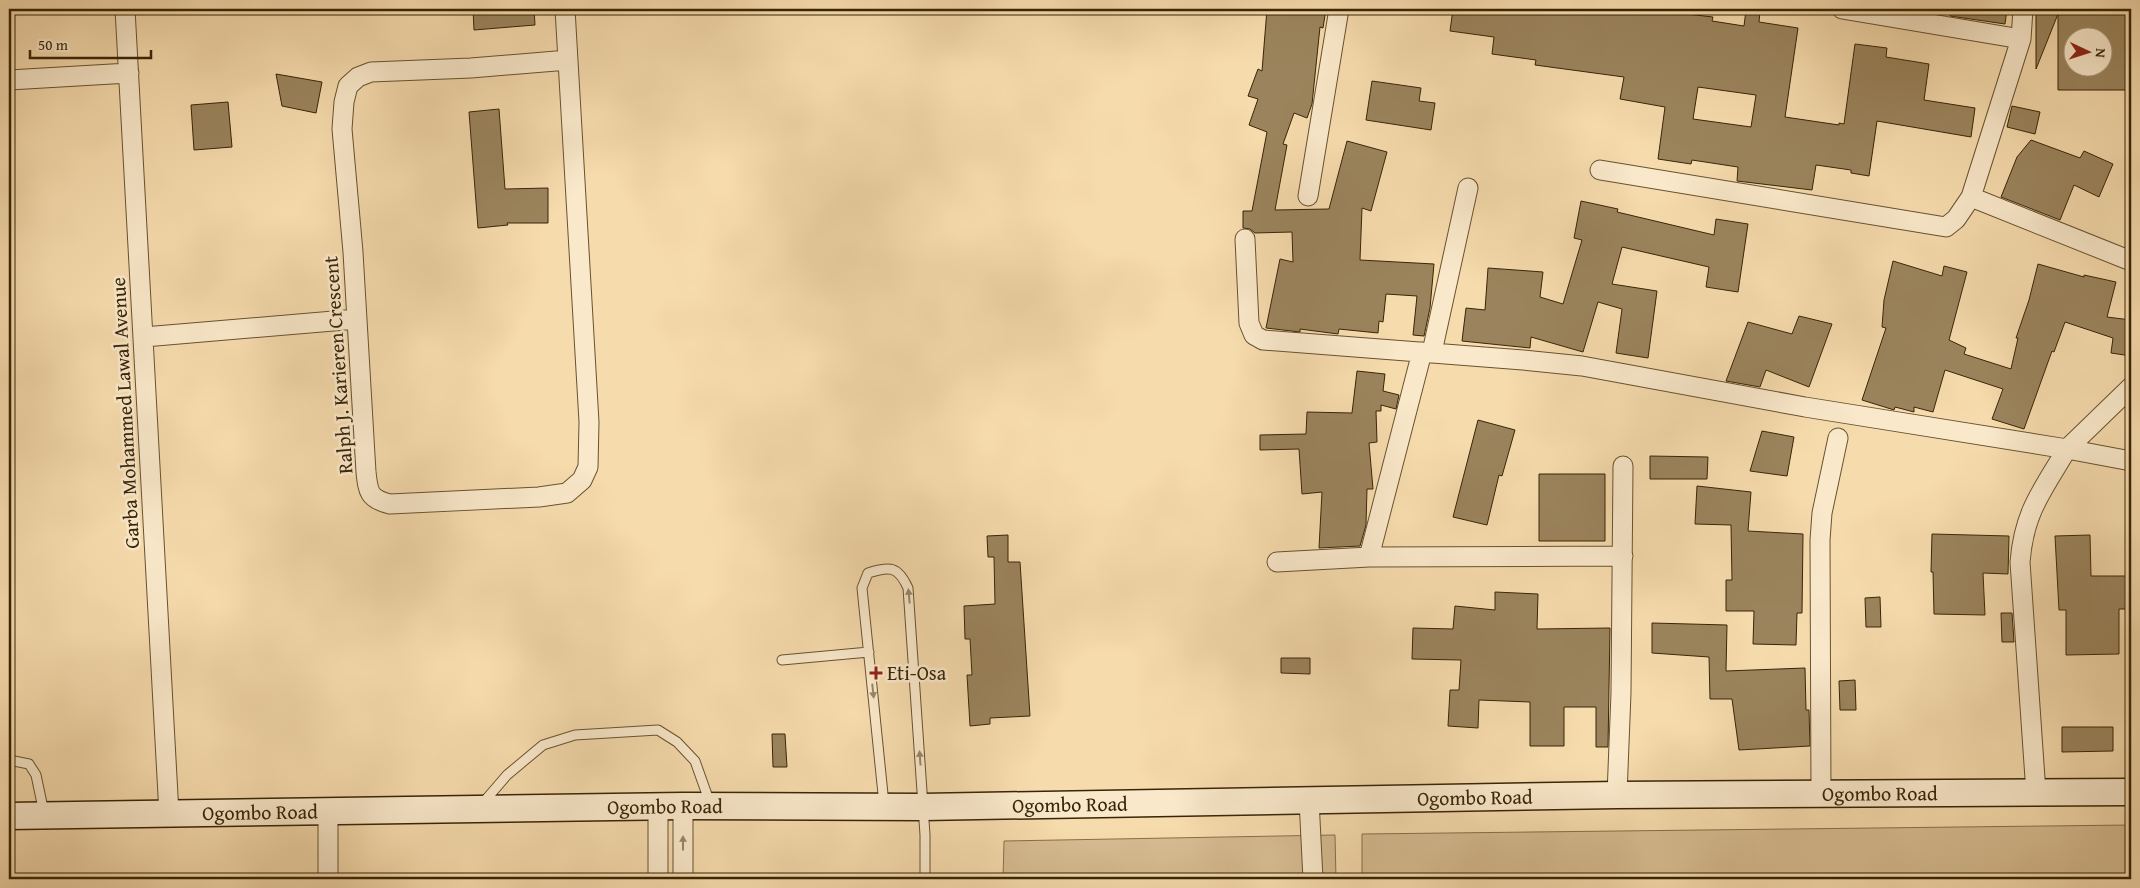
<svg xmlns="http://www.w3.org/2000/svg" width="2140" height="888" font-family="'Gentium Book Plus',serif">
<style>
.green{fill:#d6bc91;stroke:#87704c}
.building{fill:#9b845d;stroke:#382507;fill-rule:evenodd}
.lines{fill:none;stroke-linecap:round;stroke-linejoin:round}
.lane-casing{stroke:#685230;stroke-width:11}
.street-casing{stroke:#685230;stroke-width:21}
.secondary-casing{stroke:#382507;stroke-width:29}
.lane{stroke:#f9e8ca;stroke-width:9}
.street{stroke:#f9e8ca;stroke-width:19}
.secondary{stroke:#f9e8ca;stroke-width:26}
.oneway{fill:#988668}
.poi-dot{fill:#8f2418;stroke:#f9e8ca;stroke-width:2}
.labels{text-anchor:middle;stroke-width:5;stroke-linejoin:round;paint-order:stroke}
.street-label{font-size:20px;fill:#382507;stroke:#f9e8ca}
.poi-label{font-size:20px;fill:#382507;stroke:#f9e8ca;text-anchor:start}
</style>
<rect width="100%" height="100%" fill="#f6dbad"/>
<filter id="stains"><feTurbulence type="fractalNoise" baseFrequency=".004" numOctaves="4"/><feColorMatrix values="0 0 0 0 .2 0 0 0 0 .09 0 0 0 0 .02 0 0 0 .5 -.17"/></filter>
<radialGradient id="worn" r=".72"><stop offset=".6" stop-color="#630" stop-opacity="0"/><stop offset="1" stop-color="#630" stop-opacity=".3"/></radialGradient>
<path class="green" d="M 2131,825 L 2131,879 L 1362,879 L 1362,834 Z
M 1335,835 L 1336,879 L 1003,879 L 1004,841 Z"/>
<path class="building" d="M 473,9 L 534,9 L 535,25 L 474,30 Z
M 1267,9 L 1326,9 L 1323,28 L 1320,27 L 1312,104 L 1307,118 L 1294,113 L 1283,144 L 1287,145 L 1275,210 L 1329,209 L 1347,141 L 1387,152 L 1371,211 L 1362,208 L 1360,260 L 1434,264 L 1430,308 L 1424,336 L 1413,335 L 1417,296 L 1386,294 L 1383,322 L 1379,321 L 1378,333 L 1339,329 L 1338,334 L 1300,329 L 1300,332 L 1266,328 L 1280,259 L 1293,262 L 1292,232 L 1255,233 L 1250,229 L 1243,228 L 1243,211 L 1252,211 L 1267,132 L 1249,125 L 1258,99 L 1248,96 L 1258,69 L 1262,71 Z
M 1453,9 L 1642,9 L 1713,17 L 1712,21 L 1744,26 L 1746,10 L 1760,11 L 1759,22 L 1798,28 L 1785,117 L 1839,125 L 1839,123 L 1844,124 L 1855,44 L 1887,48 L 1886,57 L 1929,64 L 1924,100 L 1975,108 L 1971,137 L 1877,121 L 1869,176 L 1851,173 L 1851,170 L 1816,165 L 1812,190 L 1737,181 L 1738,167 L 1692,160 L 1691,164 L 1658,159 L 1665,107 L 1620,99 L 1624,77 L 1535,65 L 1536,60 L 1492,54 L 1494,37 L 1450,31 ZM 1698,87 L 1756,95 L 1751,127 L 1693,119 Z
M 1951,9 L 2007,9 L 2005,24 L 1950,16 Z
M 2036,9 L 2131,9 L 2131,37 L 2126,37 L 2126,90 L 2058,90 L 2058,14 L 2036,69 ZM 2072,38 L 2102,38 L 2102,68 L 2072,68 Z
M 276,74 L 322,82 L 316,113 L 282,106 Z
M 1372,81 L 1421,88 L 1419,101 L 1435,103 L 1431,130 L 1366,120 Z
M 228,102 L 232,147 L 194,150 L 191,105 Z
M 2012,106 L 2040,112 L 2035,134 L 2007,127 Z
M 499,109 L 505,189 L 548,188 L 548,223 L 507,223 L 508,225 L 478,228 L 469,112 Z
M 2031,140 L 2080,158 L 2084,151 L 2113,164 L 2099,197 L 2074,185 L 2060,220 L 2001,197 L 2017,157 Z
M 1581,201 L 1618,209 L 1617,212 L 1714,235 L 1716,219 L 1748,224 L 1738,292 L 1706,287 L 1709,267 L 1622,247 L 1612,284 L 1657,291 L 1648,358 L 1616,353 L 1622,309 L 1598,302 L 1583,352 L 1531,337 L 1530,348 L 1462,341 L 1466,308 L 1485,310 L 1488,268 L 1543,272 L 1540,297 L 1563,304 L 1582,240 L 1574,238 Z
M 1893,261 L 1942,276 L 1944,266 L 1967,272 L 1949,340 L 1966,348 L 1964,354 L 2011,369 L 2018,338 L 2016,338 L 2029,300 L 2038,264 L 2084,277 L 2084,275 L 2116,282 L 2107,317 L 2131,320 L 2131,356 L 2111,353 L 2113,338 L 2065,322 L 2054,352 L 2052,351 L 2024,429 L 1992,419 L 2003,389 L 1945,370 L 1933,412 L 1914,407 L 1914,412 L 1895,407 L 1894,410 L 1891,409 L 1862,400 L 1886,328 L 1882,327 L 1884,300 Z
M 1799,316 L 1832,324 L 1809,387 L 1766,370 L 1760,387 L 1726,381 L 1748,322 L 1792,334 Z
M 1357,371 L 1385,374 L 1383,391 L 1399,395 L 1396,409 L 1381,405 L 1381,411 L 1376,411 L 1377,442 L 1369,443 L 1373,489 L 1367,489 L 1366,525 L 1360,546 L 1319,548 L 1322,492 L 1302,494 L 1299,449 L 1260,450 L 1260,435 L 1306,434 L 1307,412 L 1352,413 Z
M 1478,420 L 1515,430 L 1502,476 L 1499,475 L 1487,525 L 1453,517 Z
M 1762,431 L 1794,437 L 1787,476 L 1750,471 Z
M 1650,456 L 1708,457 L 1707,479 L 1650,479 Z
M 1539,474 L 1605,474 L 1605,541 L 1539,541 Z
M 1697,486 L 1751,492 L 1748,531 L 1803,534 L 1802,613 L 1797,613 L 1796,645 L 1753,644 L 1754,611 L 1726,611 L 1726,580 L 1732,580 L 1731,525 L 1695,524 Z
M 1932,534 L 2009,536 L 2008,574 L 1983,573 L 1985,615 L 1934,614 L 1933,572 L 1931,572 Z
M 1008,535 L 1008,562 L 1020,562 L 1030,716 L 990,718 L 990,724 L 970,726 L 967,675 L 972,675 L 970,639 L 965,639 L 964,606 L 995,604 L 994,557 L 988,557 L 987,536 Z
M 2090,535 L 2091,576 L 2126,576 L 2126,609 L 2119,609 L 2119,654 L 2066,655 L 2066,610 L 2059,610 L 2055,536 Z
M 1495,592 L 1538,594 L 1537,629 L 1610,628 L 1608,747 L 1596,747 L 1596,707 L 1564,707 L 1564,746 L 1530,746 L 1530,702 L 1479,700 L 1478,728 L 1448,726 L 1450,690 L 1459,690 L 1461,660 L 1412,659 L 1413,628 L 1453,629 L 1455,606 L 1495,610 Z
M 1880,597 L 1881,627 L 1866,627 L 1865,598 Z
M 2001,613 L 2012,613 L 2014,642 L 2002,642 Z
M 1652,623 L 1727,625 L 1726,671 L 1805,668 L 1806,710 L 1809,710 L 1810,746 L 1739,750 L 1732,699 L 1710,699 L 1709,657 L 1652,653 Z
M 1281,658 L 1310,658 L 1310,674 L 1281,673 Z
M 1855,680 L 1856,710 L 1840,710 L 1839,681 Z
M 2062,727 L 2113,727 L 2113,751 L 2062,752 Z
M 772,734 L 785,734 L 787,767 L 773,767 Z"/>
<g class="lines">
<g class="lane-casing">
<path id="lane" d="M 782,660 L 869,652
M 9,760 L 29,764 L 36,775 L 44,813
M 482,804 L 507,775 L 543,745 L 575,735 L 658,730 L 677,742 L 695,761 L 710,803
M 884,804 L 862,588 L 868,573 C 890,566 898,566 908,588 L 925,835 L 925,879"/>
</g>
<g class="street-casing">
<path id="street" d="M 125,9 L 169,814
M 565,9 L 589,422 L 588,467 L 582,480 L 567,493 L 539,497 L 390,504 C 369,499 368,492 366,472 L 353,252 L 342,129 L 344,102 L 348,86 L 358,77 L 371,72 L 471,68 L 568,60
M 1842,9 L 2021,39
M 9,80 L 129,73
M 1600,170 L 1946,227 L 1956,219 L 1971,197 L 2021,39 L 2023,9
M 1308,196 L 1339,9
M 1971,197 L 2131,261
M 1245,239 L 1249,323 L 1254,335 L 1263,340 L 1523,360 L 1582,366 L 1805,407 L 2067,449 L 2131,387
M 144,337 L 357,319
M 1432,352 L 1468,188
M 1369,557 L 1422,352
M 1277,562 L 1369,557 L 1623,556
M 2036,793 L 2020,562 C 2024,512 2042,491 2067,449 L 2131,461
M 1617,795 L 1621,693 L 1623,466
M 1821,795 L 1820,540 L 1822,513 L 1838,438
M 1309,800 L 1313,879
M 683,806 L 683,879
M 328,811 L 328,879
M 658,879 L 658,807"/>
</g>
<g class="secondary-casing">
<g id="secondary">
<path id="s1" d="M 9,816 L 683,806 L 923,807 L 1617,795 L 2131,792"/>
</g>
</g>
<use href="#lane" class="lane"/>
<use href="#street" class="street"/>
<use href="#secondary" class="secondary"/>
</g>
<defs><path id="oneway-solid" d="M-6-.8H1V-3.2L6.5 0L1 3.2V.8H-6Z" transform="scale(1.25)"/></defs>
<g class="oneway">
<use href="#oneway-solid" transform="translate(909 596) rotate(-95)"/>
<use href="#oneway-solid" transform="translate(873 691) rotate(84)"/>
<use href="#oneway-solid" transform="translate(920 758) rotate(-94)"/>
<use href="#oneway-solid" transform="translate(683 843) rotate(-90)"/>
</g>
<path class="poi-dot" d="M873.5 665.5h5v5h5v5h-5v5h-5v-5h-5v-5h5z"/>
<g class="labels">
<g class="street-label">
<text transform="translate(338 365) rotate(-94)" y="7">Ralph J. Karieren Crescent</text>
<text transform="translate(125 413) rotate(-93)" y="7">Garba Mohammed Lawal Avenue</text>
<text dy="7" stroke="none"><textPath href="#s1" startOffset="1871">Ogombo Road</textPath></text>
<text dy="7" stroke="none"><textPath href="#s1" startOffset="1466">Ogombo Road</textPath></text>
<text dy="7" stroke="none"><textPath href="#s1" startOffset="1061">Ogombo Road</textPath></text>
<text dy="7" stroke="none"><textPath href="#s1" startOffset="656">Ogombo Road</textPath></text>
<text dy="7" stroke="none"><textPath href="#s1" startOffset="251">Ogombo Road</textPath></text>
</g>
<g class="poi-label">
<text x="887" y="680">Eti-Osa</text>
</g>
</g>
<rect width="2140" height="888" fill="none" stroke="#f6dbad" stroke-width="30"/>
<rect x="10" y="10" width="2120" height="868" fill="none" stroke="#382507" stroke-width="2.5"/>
<rect x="15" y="15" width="2110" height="858" fill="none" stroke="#382507"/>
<g transform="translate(2088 52) rotate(94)"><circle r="24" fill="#f9e8ca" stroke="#ac9a7c"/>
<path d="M0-4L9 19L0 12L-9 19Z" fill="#8f2418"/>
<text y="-8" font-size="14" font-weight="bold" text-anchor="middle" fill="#382507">N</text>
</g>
<path d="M30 50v8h121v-8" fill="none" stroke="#382507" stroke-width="2.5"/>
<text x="38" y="50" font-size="15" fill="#382507" stroke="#f9e8ca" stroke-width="4" paint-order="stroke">50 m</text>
<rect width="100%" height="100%" filter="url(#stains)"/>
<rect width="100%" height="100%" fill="url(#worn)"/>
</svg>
